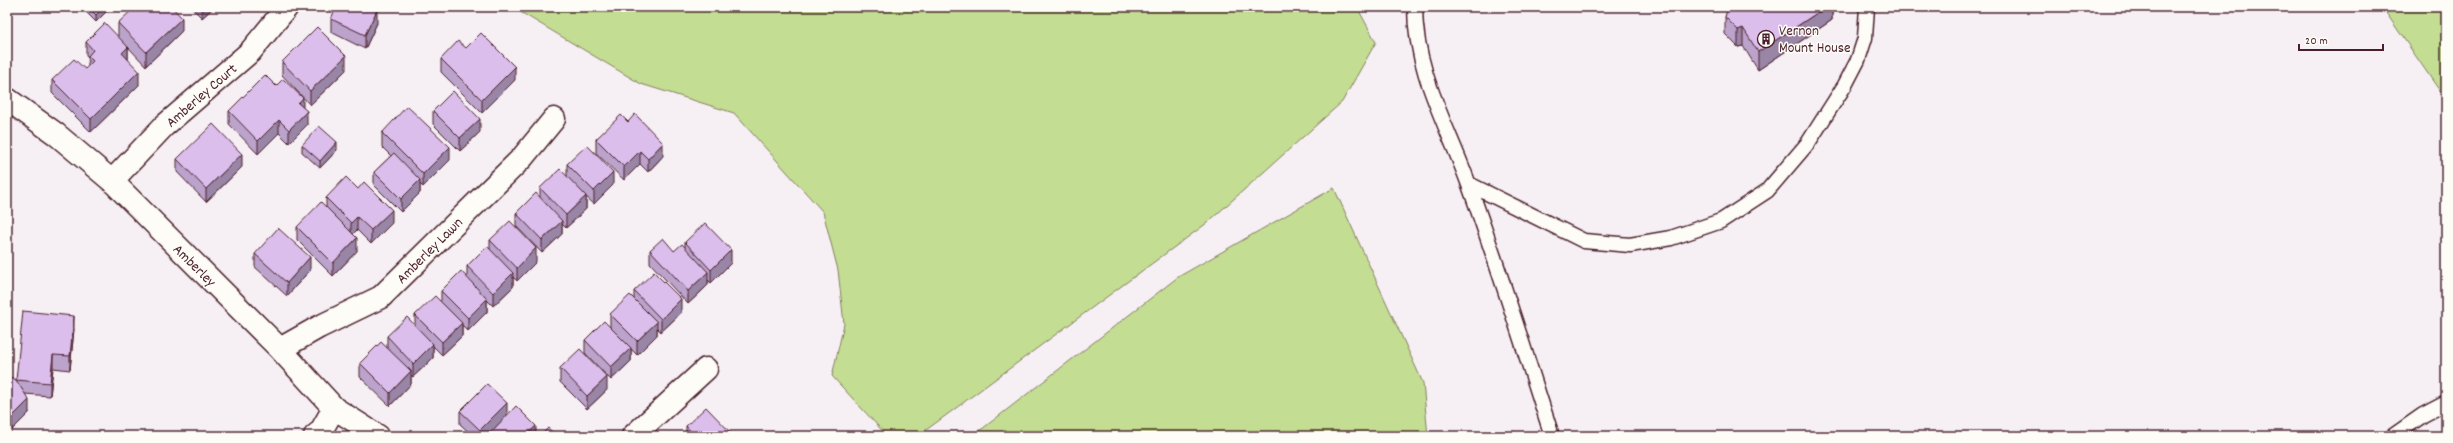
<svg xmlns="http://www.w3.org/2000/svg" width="2453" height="443" font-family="Dekko,sans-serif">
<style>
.green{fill:#c3dd93;stroke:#867e5f}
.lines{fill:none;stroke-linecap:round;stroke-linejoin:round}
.service-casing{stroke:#4a1f2b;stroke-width:17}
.minor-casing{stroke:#4a1f2b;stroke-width:25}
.service{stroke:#fdfcf7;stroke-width:14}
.minor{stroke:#fdfcf7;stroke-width:22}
.wall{fill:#bca3cb;stroke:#4a1f2b}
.shaded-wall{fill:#9985a5;stroke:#4a1f2b}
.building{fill:#dbbeec;stroke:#4a1f2b}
.labels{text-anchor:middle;stroke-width:3;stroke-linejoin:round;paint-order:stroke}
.poi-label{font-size:15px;fill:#4a1f2b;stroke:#fdfcf7;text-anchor:start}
.street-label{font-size:15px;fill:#4a1f2b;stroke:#fdfcf7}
</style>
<rect width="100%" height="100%" fill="#f6f0f5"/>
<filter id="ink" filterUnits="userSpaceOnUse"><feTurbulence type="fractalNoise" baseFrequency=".025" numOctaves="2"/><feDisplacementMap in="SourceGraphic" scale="8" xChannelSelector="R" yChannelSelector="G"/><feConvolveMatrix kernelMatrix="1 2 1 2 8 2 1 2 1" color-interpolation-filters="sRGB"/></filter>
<g filter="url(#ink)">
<path class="green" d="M 512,7 L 1357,7 L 1376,42 L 1342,102 L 1207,223 L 918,436 L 887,436 L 832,376 L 844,324 L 838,270 L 823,212 L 734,113 L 641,84 Z
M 2382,7 L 2446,7 L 2446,100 Z
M 1334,188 L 1423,383 L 1428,436 L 965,436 L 982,429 L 1178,277 Z"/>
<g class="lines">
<g class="service-casing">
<path id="service" d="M 1415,7 C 1415,73 1448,126 1469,185 C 1499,268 1525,352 1552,436
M 1469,184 L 1584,241 L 1630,245 L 1671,238 L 1721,221 L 1767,191 L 1808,143 L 1845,85 L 1858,60 L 1865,38 L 1867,7
M 2393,436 L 2423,415 L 2446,403"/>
</g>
<g class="minor-casing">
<path id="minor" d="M 7,99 L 56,134 L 112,181 L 280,349 L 334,408 L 378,436
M 112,181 L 164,126 L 250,52 L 287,7
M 280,349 L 319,327 L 381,297 L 522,158 L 554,119
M 315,436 L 321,431 L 334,408
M 633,436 L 706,369"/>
</g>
<use href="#service" class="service"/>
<use href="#minor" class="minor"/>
</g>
<path class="wall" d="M 81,7 L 111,7 L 96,22 Z
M 191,7 L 214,7 L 202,18 Z
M 1729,7 L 1832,7 L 1832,20 L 1758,70 L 1743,46 L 1738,47 L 1725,34 L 1725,17 Z
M 331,19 L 377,23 L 365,49 L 331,32 Z
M 118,23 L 182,31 L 146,66 L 128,47 L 128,60 L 139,85 L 91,132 L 52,93 L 52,80 L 85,69 L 88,66 L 88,58 L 86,55 L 86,42 L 118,36 Z
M 466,48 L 515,80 L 482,113 L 441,72 L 441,59 Z
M 282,62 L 346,70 L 310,105 L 282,75 Z
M 276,86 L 303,108 L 307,125 L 289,143 L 279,133 L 258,154 L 229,124 L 229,111 Z
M 433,111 L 480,132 L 460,151 L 433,124 Z
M 382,133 L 450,160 L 423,187 L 420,184 L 420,193 L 401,212 L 374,185 L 374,172 L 391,156 L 382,147 Z
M 596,139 L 663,156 L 648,172 L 640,164 L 624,180 L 596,153 Z
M 302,145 L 337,150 L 320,168 L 302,152 Z
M 177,159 L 242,167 L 206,202 L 177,172 Z
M 567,164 L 613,185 L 594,204 L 586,197 L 586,209 L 566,228 L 562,224 L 562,234 L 542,253 L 516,226 L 516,213 L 540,198 L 540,188 L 567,176 Z
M 326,198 L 392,223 L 371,244 L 357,230 L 353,234 L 357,251 L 333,276 L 297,240 L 297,227 L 326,207 Z
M 490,240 L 536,262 L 517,281 L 513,277 L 513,287 L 493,306 L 487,300 L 487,312 L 468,331 L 462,325 L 462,336 L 442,355 L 433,346 L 433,358 L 413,377 L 411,375 L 411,384 L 390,406 L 360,377 L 360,363 L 387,348 L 387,336 L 415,326 L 415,315 L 441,301 L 441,291 L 467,277 L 467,266 L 490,250 Z
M 685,242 L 731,263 L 711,283 L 708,280 L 708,285 L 688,304 L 650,263 L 650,250 L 674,251 L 685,247 Z
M 255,254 L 310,270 L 287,296 L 255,267 Z
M 634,291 L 681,313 L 661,332 L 657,328 L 657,335 L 637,355 L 631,349 L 631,361 L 611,380 L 585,353 L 585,340 L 610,327 L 610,314 L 634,299 Z
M 74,329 L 70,370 L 53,368 L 50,396 L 25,394 L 29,413 L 16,380 Z
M 560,368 L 607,390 L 587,409 L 560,382 Z
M 460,411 L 507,415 L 536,436 L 489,436 L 489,434 L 487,436 L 473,436 L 460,424 Z
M 686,426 L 733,436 L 686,436 Z"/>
<path class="shaded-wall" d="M 104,7 L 111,7 L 96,22 L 96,15 Z
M 202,7 L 214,7 L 202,18 Z
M 1826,7 L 1832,7 L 1832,20 L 1758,70 L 1758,52 Z
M 377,10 L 377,23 L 365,49 L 365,35 Z
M 182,18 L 182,31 L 146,66 L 146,52 Z
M 1743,28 L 1743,46 L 1738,47 L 1738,30 Z
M 128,47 L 128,60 L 122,53 Z
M 346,56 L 346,70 L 310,105 L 310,91 Z
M 515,67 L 515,80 L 482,113 L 482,100 Z
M 139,71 L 139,85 L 91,132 L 91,119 Z
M 303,98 L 303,111 L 298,103 Z
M 307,111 L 307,125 L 289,143 L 289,130 Z
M 480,119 L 480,132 L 460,151 L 460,138 Z
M 279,120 L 279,133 L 258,154 L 258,141 Z
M 337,142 L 337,150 L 320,168 L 320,161 Z
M 663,143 L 663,156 L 648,172 L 648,159 Z
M 450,147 L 450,160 L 423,187 L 423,174 Z
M 640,151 L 640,164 L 624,180 L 624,167 Z
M 242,154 L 242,167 L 206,202 L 206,189 Z
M 613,172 L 613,185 L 594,204 L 594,191 Z
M 420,180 L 420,193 L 401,212 L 401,199 Z
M 586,196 L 586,209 L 566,228 L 566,215 Z
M 392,210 L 392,223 L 371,244 L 371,230 Z
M 357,217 L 357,230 L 351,236 L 351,223 Z
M 562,221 L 562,234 L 542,253 L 542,240 Z
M 357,238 L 357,251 L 333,276 L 333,263 Z
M 536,248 L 536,262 L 517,281 L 517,268 Z
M 731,250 L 731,263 L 711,283 L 711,270 Z
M 310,257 L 310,270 L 287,296 L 287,283 Z
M 708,272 L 708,285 L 688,304 L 688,291 Z
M 513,273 L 513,287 L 493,306 L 493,293 Z
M 487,299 L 487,312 L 468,331 L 468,318 Z
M 681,299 L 681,313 L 661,332 L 661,319 Z
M 74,316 L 74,329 L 70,370 L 70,356 Z
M 657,322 L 657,335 L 637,355 L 637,341 Z
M 462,323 L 462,336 L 442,355 L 442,342 Z
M 433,344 L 433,358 L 413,377 L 413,364 Z
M 631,348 L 631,361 L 611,380 L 611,367 Z
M 53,355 L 53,368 L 50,396 L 50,383 Z
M 411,371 L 411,384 L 390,406 L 390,393 Z
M 607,377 L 607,390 L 587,409 L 587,396 Z
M 29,400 L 29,413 L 7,435 L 7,422 Z
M 507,403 L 507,416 L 487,436 L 480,436 L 480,430 Z
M 536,426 L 536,436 L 525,436 Z"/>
<path class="building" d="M 88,7 L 104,7 L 96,15 Z
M 135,7 L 172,7 L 182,18 L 146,52 L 118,23 Z
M 336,7 L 370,7 L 377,10 L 365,35 L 331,19 Z
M 1730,7 L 1826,7 L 1758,52 L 1743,28 L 1738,30 L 1725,17 L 1727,10 Z
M 105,23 L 128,47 L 122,53 L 139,71 L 91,119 L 52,80 L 74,59 L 85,69 L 93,61 L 88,56 L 93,50 L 86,42 Z
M 317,27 L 346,56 L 310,91 L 282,62 Z
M 481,33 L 515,67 L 482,100 L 441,59 L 458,41 L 466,48 Z
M 265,75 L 276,86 L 283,79 L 303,98 L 298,103 L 307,111 L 289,130 L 279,120 L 258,141 L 229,111 Z
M 453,91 L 480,119 L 460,138 L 433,111 Z
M 407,106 L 450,147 L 423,174 L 382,133 Z
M 635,114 L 663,143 L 648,159 L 640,151 L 624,167 L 596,139 L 621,115 L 628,122 Z
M 213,124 L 242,154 L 206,189 L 177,159 Z
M 319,126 L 337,142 L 320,161 L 302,145 Z
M 587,145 L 613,172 L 594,191 L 567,164 Z
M 394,153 L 420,180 L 401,199 L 374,172 Z
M 560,169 L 586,196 L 566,215 L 540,188 Z
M 346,177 L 358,189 L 364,182 L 392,210 L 371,230 L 357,217 L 351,223 L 326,198 Z
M 536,193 L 562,221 L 542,240 L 516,213 Z
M 321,202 L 357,238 L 333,263 L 297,227 Z
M 510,221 L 536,248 L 517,268 L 490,240 Z
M 705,223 L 731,250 L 711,270 L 685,242 Z
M 278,228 L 310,257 L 287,283 L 255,254 Z
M 663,238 L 674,251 L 682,244 L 708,272 L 688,291 L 650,250 Z
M 487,246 L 513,273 L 493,293 L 467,266 Z
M 461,271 L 487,299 L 468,318 L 441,291 Z
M 654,272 L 681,299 L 661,319 L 634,291 Z
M 630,295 L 657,322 L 637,341 L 610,314 Z
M 435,296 L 462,323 L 442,342 L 415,315 Z
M 23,311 L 74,316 L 70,356 L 53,355 L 50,383 L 16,380 Z
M 407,317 L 433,344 L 413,364 L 387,336 Z
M 604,321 L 631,348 L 611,367 L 585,340 Z
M 381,342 L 411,371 L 390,393 L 360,363 Z
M 580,349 L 607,377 L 587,396 L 560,368 Z
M 7,375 L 16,380 L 29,400 L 7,422 Z
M 487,384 L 507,403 L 480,430 L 460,411 Z
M 516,406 L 536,426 L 525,436 L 492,436 L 489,434 Z
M 706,407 L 733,435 L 731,436 L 695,436 L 686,426 Z
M 548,428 L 557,436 L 540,436 Z"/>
</g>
<defs>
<g id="building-ring" transform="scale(0.9)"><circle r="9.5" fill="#fdfcf7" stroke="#4a1f2b" stroke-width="1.5"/><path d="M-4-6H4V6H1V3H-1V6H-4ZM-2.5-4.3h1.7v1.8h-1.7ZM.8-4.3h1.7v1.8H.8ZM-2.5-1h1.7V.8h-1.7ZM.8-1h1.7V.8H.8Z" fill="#4a1f2b"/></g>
</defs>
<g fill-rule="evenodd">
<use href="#building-ring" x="1766" y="39"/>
</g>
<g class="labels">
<g class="poi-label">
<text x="1779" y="35">Vernon<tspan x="1779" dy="17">Mount House</tspan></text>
</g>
<g class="street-label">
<text transform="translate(201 95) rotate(-41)" y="5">Amberley Court</text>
<text transform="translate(429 250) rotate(-45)" y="5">Amberley Lawn</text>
<text transform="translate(195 265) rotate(45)" y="5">Amberley</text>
</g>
</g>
<rect width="2453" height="443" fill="none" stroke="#fdfcf7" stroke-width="24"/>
<rect x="12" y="12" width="2429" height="419" fill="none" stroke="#4a1f2b" stroke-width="1.5" filter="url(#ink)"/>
<path d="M2299 44v6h84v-6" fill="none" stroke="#4a1f2b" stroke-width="2"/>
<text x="2305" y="44" font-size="12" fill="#4a1f2b" stroke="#fdfcf7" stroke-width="3" paint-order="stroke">20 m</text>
</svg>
